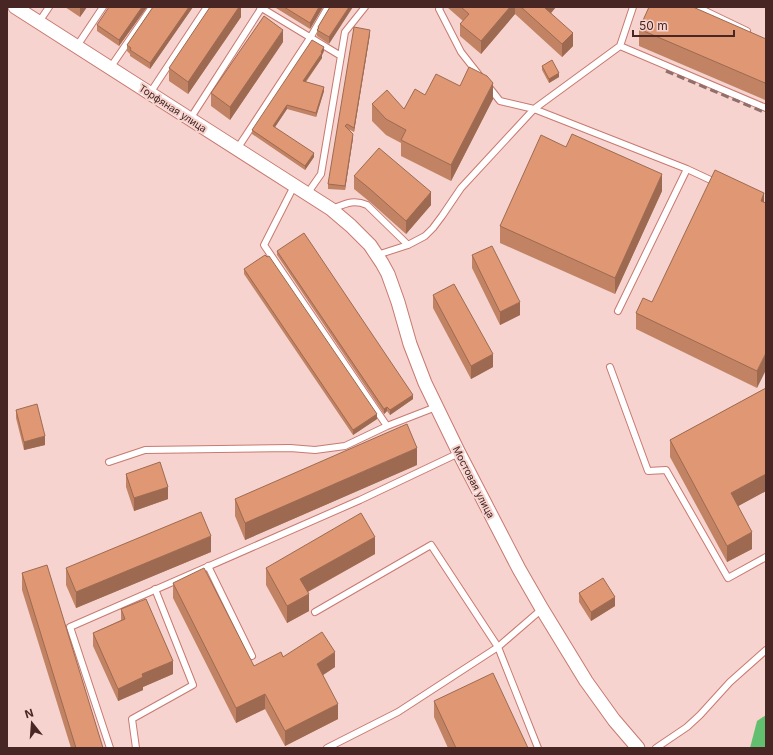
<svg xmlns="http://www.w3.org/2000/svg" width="773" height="755" font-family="Inter,sans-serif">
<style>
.forest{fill:#62bf6f}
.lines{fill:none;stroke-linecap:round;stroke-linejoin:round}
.service-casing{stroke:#c87970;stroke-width:8}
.minor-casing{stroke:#c87970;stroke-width:15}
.service{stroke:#fff;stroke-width:6}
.minor{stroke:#fff;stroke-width:13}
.rail{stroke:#916f6b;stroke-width:3;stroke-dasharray:8 4;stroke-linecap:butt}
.wall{fill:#c18364}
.shaded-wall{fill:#9d6a51}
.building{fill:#e09874;stroke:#9d6a51}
.labels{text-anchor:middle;stroke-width:4;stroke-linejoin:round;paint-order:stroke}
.street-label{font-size:10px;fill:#472623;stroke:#f6d3ce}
</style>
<rect width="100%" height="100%" fill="#f6d3ce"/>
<path class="forest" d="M 766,715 L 766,748 L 750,748 L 757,721 Z"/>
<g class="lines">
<g class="service-casing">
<path id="service" d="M 260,7 L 341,56
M 440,7 L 439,9 L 461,52 L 479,75
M 697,7 L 747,31
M 39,22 L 49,7
M 77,46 L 103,7
M 620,46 L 633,7
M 110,68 L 152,7
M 489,87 L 500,101 L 534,109 L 620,46 L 766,108
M 150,93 L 207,7
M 190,119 L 262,7
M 237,149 L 310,38 L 328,7
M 294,186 L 264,245 L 387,426
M 307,194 L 321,174 L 345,32 L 365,7
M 332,209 C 345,204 353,199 367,205 L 408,245
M 377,255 L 408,245 L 425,236 L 433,228 L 442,216 L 461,188 L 534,109 L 687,169
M 618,311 L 687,169 L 717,183
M 610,367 L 648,471 L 666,470 L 728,578 L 766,557
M 109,462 L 145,450 L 290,448 L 315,450 L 345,446 L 387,426 L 436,407
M 208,566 L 252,656
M 315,612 L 431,545 L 498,647 L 538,748
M 110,748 L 70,627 L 360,500 L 459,453
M 136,748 L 132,719 L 193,685 L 155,589
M 327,748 L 398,712 L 498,647 L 542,609
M 656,748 L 687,727 L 700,715 L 730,682 L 766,650"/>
</g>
<g class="minor-casing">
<path id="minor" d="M 15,7 L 331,209 L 351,226 L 370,245 L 382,263 L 388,274 L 398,302 L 410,344 L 425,383 L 459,453 L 519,569 L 542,609 L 586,681 L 614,720 L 638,748"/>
</g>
<use href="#service" class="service"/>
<use href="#minor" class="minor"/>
<path class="rail" d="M 666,71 L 766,113"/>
</g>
<path class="wall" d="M 65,7 L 87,7 L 80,17 Z
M 147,7 L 119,46 L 97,31 L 97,25 Z
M 153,7 L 193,7 L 150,69 L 130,56 L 130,54 L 127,51 L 127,45 Z
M 241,7 L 241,17 L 188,94 L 169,81 L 169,68 Z
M 276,7 L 323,7 L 310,29 L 276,8 Z
M 330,7 L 329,44 L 317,36 L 317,30 L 318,27 Z
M 447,7 L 556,7 L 551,13 L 573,46 L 562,57 L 515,14 L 481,54 L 460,36 L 460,24 L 463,21 Z
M 639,29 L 766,39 L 765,100 L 639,46 Z
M 370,34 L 354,132 L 348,129 L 353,138 L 345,190 L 328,189 L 328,184 Z
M 283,42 L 230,120 L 211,106 L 211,93 Z
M 324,51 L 322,55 L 322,58 L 306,82 L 324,91 L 316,117 L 287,109 L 275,127 L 314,157 L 305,170 L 252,134 L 252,130 Z
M 542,66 L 559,77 L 549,83 L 542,70 Z
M 460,86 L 493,99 L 451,181 L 401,156 L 401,143 L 386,135 L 372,121 L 372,104 L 404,109 L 425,95 Z
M 354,176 L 431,205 L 406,234 L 370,202 L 354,189 Z
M 662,191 L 615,294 L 500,243 L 500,226 Z
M 764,193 L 757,388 L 636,329 L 636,313 L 652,302 Z
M 277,251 L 413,399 L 390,415 L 387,411 L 384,414 L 277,255 Z
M 472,255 L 520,315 L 500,325 L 472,268 Z
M 244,269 L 377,419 L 353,435 L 244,274 Z
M 433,295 L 493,367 L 471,379 L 433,308 Z
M 766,388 L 766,491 L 738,506 L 752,549 L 727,562 L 670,457 L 670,440 Z
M 16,410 L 45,445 L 24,450 L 16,418 Z
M 417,465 L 245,540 L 235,516 L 235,499 Z
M 126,474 L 168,499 L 134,511 L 126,487 Z
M 211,552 L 76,608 L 66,585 L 66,568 Z
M 375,554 L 308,592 L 309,611 L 287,623 L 266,585 L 266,568 Z
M 22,573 L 103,748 L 71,748 L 22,590 Z
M 173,583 L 254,666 L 283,657 L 335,667 L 323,675 L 338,719 L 285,746 L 265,709 L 236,723 L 173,598 Z
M 579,593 L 615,606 L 591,621 L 579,602 Z
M 121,609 L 173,674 L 143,687 L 143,690 L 118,701 L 93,646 L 93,633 L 121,620 Z
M 434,701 L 528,748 L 448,748 L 434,717 Z"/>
<path class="shaded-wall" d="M 80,7 L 87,7 L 80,17 Z
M 142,7 L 147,7 L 119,46 L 119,40 Z
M 189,7 L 193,7 L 150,69 L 150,63 Z
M 239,7 L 241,7 L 241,17 L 188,94 L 188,82 Z
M 319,7 L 323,7 L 310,29 L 310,23 Z
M 349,7 L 353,7 L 329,44 L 329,37 Z
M 510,7 L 515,7 L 515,14 L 481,54 L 481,41 Z
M 546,7 L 556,7 L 545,20 L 545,8 Z
M 283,30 L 283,42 L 230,120 L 230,107 Z
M 370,30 L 370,34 L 354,132 L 354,128 Z
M 573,33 L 573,46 L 562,57 L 562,44 Z
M 324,47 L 324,51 L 322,55 L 322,58 L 303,85 L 303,81 Z
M 559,73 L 559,77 L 549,83 L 549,79 Z
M 766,80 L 766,97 L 765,100 L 765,83 Z
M 493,83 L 493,99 L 451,181 L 451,165 Z
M 324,87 L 324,91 L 316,117 L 316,113 Z
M 287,105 L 287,109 L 273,130 L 273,126 Z
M 353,134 L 353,138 L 345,190 L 345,186 Z
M 314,153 L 314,157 L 305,170 L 305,166 Z
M 662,174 L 662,191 L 615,294 L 615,278 Z
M 431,192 L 431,205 L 406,234 L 406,221 Z
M 764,193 L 764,210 L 761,201 Z
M 520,302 L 520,315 L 500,325 L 500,312 Z
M 766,353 L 766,370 L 757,388 L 757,371 Z
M 493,354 L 493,367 L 471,379 L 471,366 Z
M 413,395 L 413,399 L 390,415 L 390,410 Z
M 387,407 L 387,411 L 384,414 L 384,409 Z
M 377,414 L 377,419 L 353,435 L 353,430 Z
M 45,436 L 45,445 L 24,450 L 24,442 Z
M 417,448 L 417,465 L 245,540 L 245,523 Z
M 766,474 L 766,491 L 731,510 L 731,493 Z
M 168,487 L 168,499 L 134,511 L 134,498 Z
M 752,532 L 752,549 L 727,562 L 727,546 Z
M 211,536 L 211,552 L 76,608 L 76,592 Z
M 375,537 L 375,554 L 300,596 L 300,579 Z
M 309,594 L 309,611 L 287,623 L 287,606 Z
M 615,597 L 615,606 L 591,621 L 591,612 Z
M 335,652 L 335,667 L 317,679 L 317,664 Z
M 173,661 L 173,674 L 143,687 L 143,690 L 118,701 L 118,689 L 142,674 Z
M 265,694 L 265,709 L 236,723 L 236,708 Z
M 338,704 L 338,719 L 285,746 L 285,731 Z"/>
<path class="building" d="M 109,7 L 142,7 L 119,40 L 97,25 Z
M 153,7 L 189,7 L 150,63 L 130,50 L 131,48 L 127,45 Z
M 210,7 L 239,7 L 188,82 L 169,68 Z
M 284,7 L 319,7 L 310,23 Z
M 330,7 L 349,7 L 329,37 L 317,30 L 319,28 L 318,27 Z
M 461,7 L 510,7 L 481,41 L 460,24 L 469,14 Z
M 521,7 L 546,7 L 545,8 L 573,33 L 562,44 Z
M 649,7 L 693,7 L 766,39 L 766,80 L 765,83 L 639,29 Z
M 264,16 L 283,30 L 230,107 L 211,93 Z
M 354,27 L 370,30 L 354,128 L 347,124 L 345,126 L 353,134 L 345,186 L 328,184 Z
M 312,40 L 324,47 L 321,52 L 322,53 L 303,81 L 324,87 L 316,113 L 287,105 L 273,126 L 314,153 L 305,166 L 252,130 Z
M 552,60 L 559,73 L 549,79 L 542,66 Z
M 469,67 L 487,76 L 493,83 L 451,165 L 401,140 L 406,130 L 386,119 L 372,104 L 387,90 L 404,109 L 415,89 L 425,95 L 436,74 L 460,86 Z
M 572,134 L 662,174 L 615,278 L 500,226 L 541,135 L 566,147 Z
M 379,148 L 431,192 L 406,221 L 370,189 L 354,176 Z
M 715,170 L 764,193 L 761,201 L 766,203 L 766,353 L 757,371 L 636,313 L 643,298 L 652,302 Z
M 304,233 L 413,395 L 390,410 L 387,407 L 384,409 L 277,251 Z
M 492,246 L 520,302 L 500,312 L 472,255 Z
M 265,255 L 267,257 L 269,256 L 377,414 L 353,430 L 244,269 Z
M 454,284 L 493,354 L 471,366 L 433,295 Z
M 766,388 L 766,474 L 731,493 L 752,532 L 727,546 L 670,440 Z
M 37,404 L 45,436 L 24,442 L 16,410 Z
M 407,424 L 417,448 L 245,523 L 235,499 Z
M 160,462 L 168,487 L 134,498 L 126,474 Z
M 201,512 L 211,536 L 76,592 L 66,568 Z
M 361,513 L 375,537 L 300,579 L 309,594 L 287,606 L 266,568 Z
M 47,565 L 103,748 L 76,748 L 22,573 Z
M 204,568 L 254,666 L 281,652 L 283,657 L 322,632 L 335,652 L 317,664 L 338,704 L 285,731 L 265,694 L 236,708 L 173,583 Z
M 603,578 L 615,597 L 591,612 L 579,593 Z
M 146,599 L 173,661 L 142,674 L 143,677 L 118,689 L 93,633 L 125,619 L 121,609 Z
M 493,673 L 528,748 L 456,748 L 434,701 Z"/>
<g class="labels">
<g class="street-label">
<text transform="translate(173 108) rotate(33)" y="4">Торфяная улица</text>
<text transform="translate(474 482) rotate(63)" y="4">Мостовая улица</text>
</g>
</g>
<rect width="773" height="755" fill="none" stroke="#472623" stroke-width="16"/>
<g transform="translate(32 723) rotate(343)" stroke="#f6d3ce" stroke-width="3" paint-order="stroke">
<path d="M0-3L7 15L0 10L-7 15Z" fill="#472623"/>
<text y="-6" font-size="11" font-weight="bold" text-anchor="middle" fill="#472623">N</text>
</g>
<path d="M633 30v6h101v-6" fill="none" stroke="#472623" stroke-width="2"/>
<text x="639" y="30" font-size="12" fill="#472623" stroke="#f6d3ce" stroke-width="3" paint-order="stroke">50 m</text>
</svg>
